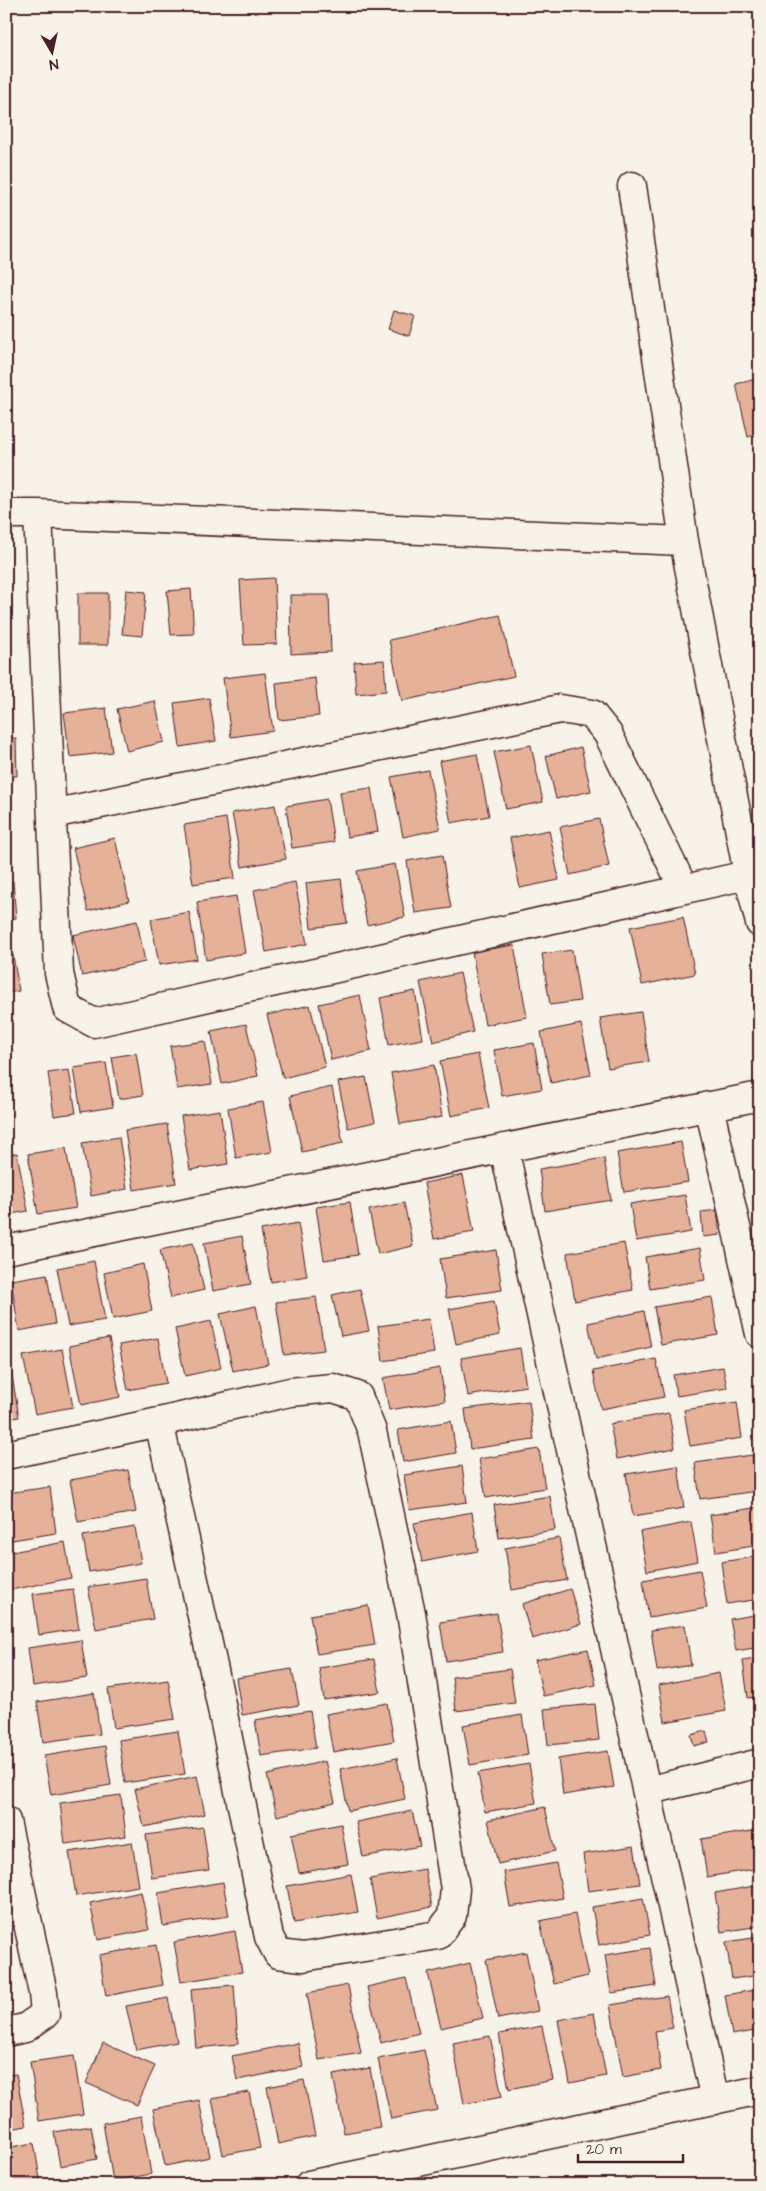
<svg xmlns="http://www.w3.org/2000/svg" width="766" height="2191" font-family="'Architects Daughter',sans-serif">
<style>
.building{fill:#e5b198;stroke:#4a1f2b}
.lines{fill:none;stroke-linecap:round;stroke-linejoin:round}
.street-casing{stroke:#4a1f2b;stroke-width:31}
.street{stroke:#f7f3e8;stroke-width:28}
</style>
<rect width="100%" height="100%" fill="#f7f3e8"/>
<filter id="ink" filterUnits="userSpaceOnUse"><feTurbulence type="fractalNoise" baseFrequency=".02" numOctaves="2"/><feDisplacementMap in="SourceGraphic" scale="10" xChannelSelector="R" yChannelSelector="G"/><feConvolveMatrix kernelMatrix="1 2 1 2 8 2 1 2 1" color-interpolation-filters="sRGB"/></filter>
<g filter="url(#ink)">
<path class="building" d="M 394,310 L 415,316 L 409,336 L 388,329 Z
M 760,378 L 760,434 L 748,437 L 736,384 Z
M 274,578 L 277,644 L 244,645 L 240,580 Z
M 191,589 L 194,634 L 171,635 L 167,591 Z
M 126,590 L 146,592 L 142,636 L 122,634 Z
M 78,593 L 108,593 L 108,645 L 78,645 Z
M 290,595 L 329,595 L 331,652 L 291,654 Z
M 500,615 L 514,676 L 402,701 L 389,640 Z
M 384,660 L 386,691 L 356,694 L 354,662 Z
M 265,673 L 273,731 L 231,737 L 223,678 Z
M 315,678 L 319,716 L 279,720 L 276,683 Z
M 6,696 L 8,696 L 10,729 L 6,729 Z
M 209,698 L 216,741 L 180,747 L 174,703 Z
M 155,701 L 164,742 L 127,751 L 117,709 Z
M 106,708 L 112,752 L 70,757 L 64,713 Z
M 6,738 L 16,738 L 17,776 L 6,776 Z
M 531,745 L 543,802 L 506,809 L 494,752 Z
M 581,747 L 591,791 L 556,799 L 546,756 Z
M 477,754 L 489,816 L 451,823 L 439,761 Z
M 428,770 L 440,829 L 403,837 L 391,777 Z
M 371,788 L 378,832 L 347,837 L 340,792 Z
M 327,799 L 334,842 L 292,848 L 286,806 Z
M 275,805 L 286,859 L 242,867 L 232,813 Z
M 226,818 L 235,878 L 193,884 L 184,825 Z
M 599,819 L 609,866 L 570,875 L 560,827 Z
M 549,830 L 559,880 L 520,888 L 510,838 Z
M 115,838 L 129,901 L 88,911 L 73,848 Z
M 442,855 L 451,908 L 415,913 L 407,861 Z
M 395,864 L 405,917 L 367,925 L 357,871 Z
M 341,879 L 347,923 L 311,928 L 306,883 Z
M 13,881 L 16,918 L 6,919 L 6,882 Z
M 295,882 L 307,944 L 266,952 L 254,890 Z
M 236,896 L 245,953 L 206,960 L 197,902 Z
M 189,912 L 197,959 L 159,965 L 151,919 Z
M 683,917 L 695,974 L 642,985 L 630,927 Z
M 137,921 L 145,962 L 82,976 L 73,935 Z
M 514,945 L 527,1017 L 485,1025 L 472,952 Z
M 572,950 L 580,1001 L 550,1005 L 542,954 Z
M 13,955 L 19,991 L 6,993 L 6,956 Z
M 460,973 L 473,1032 L 433,1042 L 420,982 Z
M 415,991 L 423,1039 L 389,1045 L 380,998 Z
M 360,995 L 371,1051 L 331,1060 L 319,1004 Z
M 310,1005 L 325,1067 L 283,1078 L 267,1015 Z
M 641,1012 L 649,1062 L 608,1068 L 600,1018 Z
M 246,1024 L 258,1076 L 222,1084 L 211,1031 Z
M 581,1024 L 591,1075 L 551,1083 L 541,1032 Z
M 205,1041 L 212,1084 L 177,1089 L 170,1046 Z
M 534,1043 L 542,1089 L 502,1096 L 494,1050 Z
M 136,1053 L 143,1095 L 119,1099 L 112,1057 Z
M 478,1054 L 489,1108 L 451,1116 L 440,1061 Z
M 106,1063 L 113,1107 L 81,1112 L 74,1068 Z
M 434,1065 L 442,1117 L 400,1124 L 391,1073 Z
M 69,1070 L 76,1113 L 54,1116 L 48,1073 Z
M 366,1077 L 375,1122 L 348,1128 L 338,1082 Z
M 332,1087 L 343,1143 L 302,1152 L 290,1096 Z
M 263,1102 L 272,1152 L 236,1158 L 228,1108 Z
M 220,1110 L 228,1164 L 190,1170 L 181,1116 Z
M 167,1124 L 176,1183 L 134,1190 L 125,1130 Z
M 119,1137 L 127,1189 L 91,1196 L 82,1143 Z
M 681,1142 L 688,1182 L 624,1192 L 617,1153 Z
M 66,1148 L 76,1208 L 38,1214 L 28,1154 Z
M 17,1153 L 28,1211 L 6,1215 L 6,1155 Z
M 604,1158 L 611,1200 L 545,1211 L 539,1169 Z
M 463,1175 L 474,1232 L 434,1239 L 424,1183 Z
M 685,1195 L 691,1232 L 636,1241 L 630,1204 Z
M 350,1202 L 358,1255 L 324,1260 L 316,1207 Z
M 404,1203 L 413,1246 L 378,1254 L 369,1210 Z
M 717,1210 L 720,1235 L 703,1237 L 701,1212 Z
M 298,1223 L 307,1276 L 271,1282 L 261,1230 Z
M 242,1236 L 251,1284 L 213,1291 L 204,1243 Z
M 193,1243 L 204,1290 L 171,1298 L 160,1250 Z
M 624,1243 L 633,1290 L 575,1301 L 567,1253 Z
M 700,1248 L 705,1280 L 650,1289 L 645,1257 Z
M 496,1250 L 502,1290 L 446,1298 L 440,1259 Z
M 94,1261 L 105,1320 L 68,1326 L 57,1268 Z
M 143,1264 L 152,1311 L 113,1319 L 104,1273 Z
M 47,1274 L 55,1324 L 19,1331 L 11,1280 Z
M 360,1289 L 369,1331 L 341,1336 L 332,1295 Z
M 316,1297 L 324,1350 L 284,1355 L 276,1302 Z
M 712,1297 L 718,1335 L 661,1345 L 654,1307 Z
M 494,1301 L 500,1335 L 456,1344 L 449,1309 Z
M 256,1306 L 268,1364 L 233,1371 L 220,1314 Z
M 644,1311 L 651,1347 L 596,1359 L 588,1323 Z
M 429,1319 L 434,1353 L 383,1361 L 378,1326 Z
M 211,1321 L 221,1368 L 185,1376 L 175,1329 Z
M 109,1338 L 120,1397 L 81,1405 L 69,1346 Z
M 158,1338 L 166,1383 L 128,1390 L 119,1345 Z
M 520,1348 L 526,1386 L 468,1396 L 461,1358 Z
M 62,1349 L 73,1407 L 35,1414 L 23,1356 Z
M 9,1358 L 19,1417 L 6,1419 L 6,1359 Z
M 656,1359 L 664,1397 L 601,1409 L 593,1371 Z
M 723,1367 L 727,1388 L 677,1396 L 673,1375 Z
M 440,1368 L 445,1401 L 389,1410 L 383,1378 Z
M 529,1401 L 534,1440 L 470,1449 L 465,1409 Z
M 737,1402 L 742,1438 L 690,1446 L 684,1410 Z
M 669,1413 L 675,1448 L 617,1459 L 610,1424 Z
M 451,1421 L 456,1453 L 403,1462 L 398,1430 Z
M 539,1449 L 545,1488 L 486,1498 L 479,1459 Z
M 752,1455 L 757,1491 L 700,1499 L 695,1463 Z
M 462,1466 L 467,1502 L 409,1510 L 404,1475 Z
M 678,1466 L 684,1508 L 633,1516 L 626,1474 Z
M 128,1470 L 136,1512 L 78,1522 L 70,1480 Z
M 50,1487 L 56,1533 L 6,1541 L 6,1493 Z
M 550,1496 L 555,1530 L 499,1538 L 494,1505 Z
M 760,1507 L 760,1545 L 716,1552 L 710,1515 Z
M 472,1512 L 478,1551 L 422,1562 L 414,1523 Z
M 691,1522 L 698,1561 L 647,1571 L 640,1532 Z
M 135,1527 L 141,1563 L 89,1572 L 83,1536 Z
M 559,1538 L 567,1580 L 512,1590 L 505,1548 Z
M 65,1542 L 71,1578 L 6,1591 L 6,1553 Z
M 760,1556 L 760,1599 L 727,1604 L 721,1562 Z
M 700,1570 L 707,1608 L 649,1618 L 643,1580 Z
M 146,1578 L 153,1619 L 96,1629 L 88,1587 Z
M 73,1589 L 79,1629 L 39,1635 L 33,1594 Z
M 570,1589 L 581,1624 L 532,1639 L 522,1604 Z
M 368,1605 L 375,1645 L 317,1654 L 310,1615 Z
M 497,1613 L 503,1652 L 446,1661 L 440,1622 Z
M 760,1614 L 760,1647 L 736,1651 L 730,1619 Z
M 685,1625 L 691,1665 L 657,1671 L 651,1630 Z
M 81,1640 L 87,1678 L 33,1686 L 28,1648 Z
M 588,1649 L 596,1685 L 543,1696 L 535,1660 Z
M 760,1658 L 760,1696 L 748,1698 L 743,1661 Z
M 374,1659 L 380,1692 L 324,1700 L 319,1668 Z
M 292,1669 L 299,1705 L 242,1715 L 236,1678 Z
M 510,1669 L 515,1703 L 456,1711 L 452,1677 Z
M 719,1673 L 726,1711 L 665,1722 L 659,1685 Z
M 168,1680 L 175,1719 L 114,1728 L 108,1689 Z
M 94,1693 L 100,1734 L 43,1742 L 37,1702 Z
M 387,1703 L 394,1741 L 333,1752 L 326,1714 Z
M 595,1704 L 599,1740 L 548,1745 L 544,1709 Z
M 310,1711 L 316,1748 L 261,1756 L 255,1720 Z
M 522,1715 L 528,1755 L 470,1765 L 463,1725 Z
M 178,1731 L 185,1774 L 125,1783 L 119,1740 Z
M 706,1731 L 709,1742 L 694,1746 L 691,1735 Z
M 105,1746 L 111,1785 L 51,1795 L 44,1756 Z
M 608,1751 L 614,1787 L 563,1795 L 558,1759 Z
M 397,1758 L 405,1799 L 348,1811 L 340,1769 Z
M 325,1761 L 335,1802 L 277,1816 L 267,1775 Z
M 529,1764 L 536,1803 L 485,1812 L 478,1773 Z
M 197,1776 L 205,1814 L 144,1827 L 135,1789 Z
M 121,1795 L 126,1836 L 65,1844 L 60,1803 Z
M 545,1807 L 555,1851 L 498,1864 L 488,1820 Z
M 412,1811 L 420,1846 L 363,1857 L 356,1822 Z
M 341,1824 L 348,1864 L 299,1873 L 291,1834 Z
M 203,1827 L 209,1870 L 152,1878 L 146,1835 Z
M 758,1830 L 760,1868 L 707,1877 L 701,1839 Z
M 132,1842 L 139,1886 L 76,1896 L 69,1852 Z
M 634,1846 L 640,1884 L 588,1891 L 583,1854 Z
M 556,1863 L 563,1898 L 510,1907 L 504,1872 Z
M 425,1869 L 432,1907 L 377,1918 L 370,1879 Z
M 351,1874 L 358,1912 L 294,1923 L 287,1886 Z
M 223,1882 L 229,1916 L 163,1926 L 158,1893 Z
M 760,1885 L 760,1926 L 721,1932 L 715,1893 Z
M 141,1892 L 149,1930 L 98,1940 L 90,1903 Z
M 643,1898 L 650,1935 L 599,1945 L 592,1907 Z
M 575,1914 L 588,1976 L 554,1984 L 540,1921 Z
M 235,1931 L 242,1972 L 181,1982 L 174,1942 Z
M 760,1937 L 760,1975 L 732,1979 L 726,1942 Z
M 156,1945 L 163,1985 L 106,1996 L 99,1955 Z
M 650,1948 L 656,1986 L 611,1993 L 605,1955 Z
M 526,1952 L 538,2011 L 498,2019 L 486,1960 Z
M 470,1963 L 483,2018 L 441,2028 L 428,1973 Z
M 406,1978 L 419,2033 L 381,2043 L 367,1987 Z
M 234,1985 L 238,2044 L 196,2048 L 191,1989 Z
M 348,1985 L 361,2053 L 319,2060 L 307,1993 Z
M 760,1989 L 760,2030 L 732,2035 L 725,1995 Z
M 667,1996 L 673,2028 L 655,2031 L 661,2070 L 623,2077 L 610,2005 Z
M 168,1998 L 177,2042 L 136,2050 L 126,2006 Z
M 594,2013 L 606,2076 L 570,2083 L 558,2020 Z
M 542,2026 L 553,2080 L 509,2089 L 499,2034 Z
M 490,2036 L 502,2097 L 464,2104 L 453,2043 Z
M 103,2043 L 155,2066 L 137,2105 L 86,2083 Z
M 298,2043 L 303,2067 L 237,2080 L 232,2056 Z
M 424,2050 L 437,2110 L 391,2119 L 378,2059 Z
M 74,2056 L 83,2114 L 39,2121 L 30,2062 Z
M 370,2068 L 380,2127 L 344,2133 L 333,2075 Z
M 16,2074 L 26,2126 L 6,2130 L 6,2075 Z
M 304,2080 L 315,2136 L 278,2144 L 267,2087 Z
M 249,2092 L 260,2148 L 223,2155 L 212,2099 Z
M 199,2100 L 210,2157 L 165,2166 L 153,2109 Z
M 141,2116 L 151,2174 L 113,2181 L 103,2123 Z
M 91,2126 L 97,2159 L 60,2166 L 54,2132 Z
M 34,2143 L 41,2185 L 6,2185 L 6,2148 Z
M 760,2180 L 760,2185 L 746,2185 L 746,2183 Z"/>
<g class="lines">
<g class="street-casing">
<path id="street" d="M 632,186 L 684,541 L 748,874 L 760,923
M 6,514 L 38,514 L 684,541
M 38,514 L 59,973 L 67,1008 L 94,1023 L 760,872
M 52,814 L 560,709 L 592,714 L 608,734 L 684,889
M 709,1106 L 760,1334
M 504,1148 L 715,2100
M 6,1250 L 760,1096
M 6,1455 L 159,1422 L 290,1392 L 333,1388 L 358,1396 L 372,1431 L 411,1613 L 455,1889 L 452,1916 L 438,1935 L 303,1957 L 278,1954 L 269,1937 L 215,1675 L 159,1422
M 647,1791 L 760,1763
M 6,1821 L 43,1993 L 45,2014 L 25,2028 L 6,2032
M 309,2185 L 760,2090"/>
</g>
<use href="#street" class="street"/>
</g>
</g>
<rect width="766" height="2191" fill="none" stroke="#f7f3e8" stroke-width="25"/>
<rect x="12" y="12" width="741" height="2166" fill="none" stroke="#4a1f2b" stroke-width="2" filter="url(#ink)"/>
<g transform="translate(52 52) rotate(171)" stroke="#f7f3e8" stroke-width="4" paint-order="stroke">
<path d="M0-4L9 19L0 12L-9 19Z" fill="#4a1f2b"/>
<text y="-8" font-size="14" font-weight="bold" text-anchor="middle" fill="#4a1f2b">N</text>
</g>
<path d="M578 2154v8h105v-8" fill="none" stroke="#4a1f2b" stroke-width="2.5"/>
<text x="586" y="2154" font-size="15" fill="#4a1f2b" stroke="#f7f3e8" stroke-width="4" paint-order="stroke">20 m</text>
</svg>
